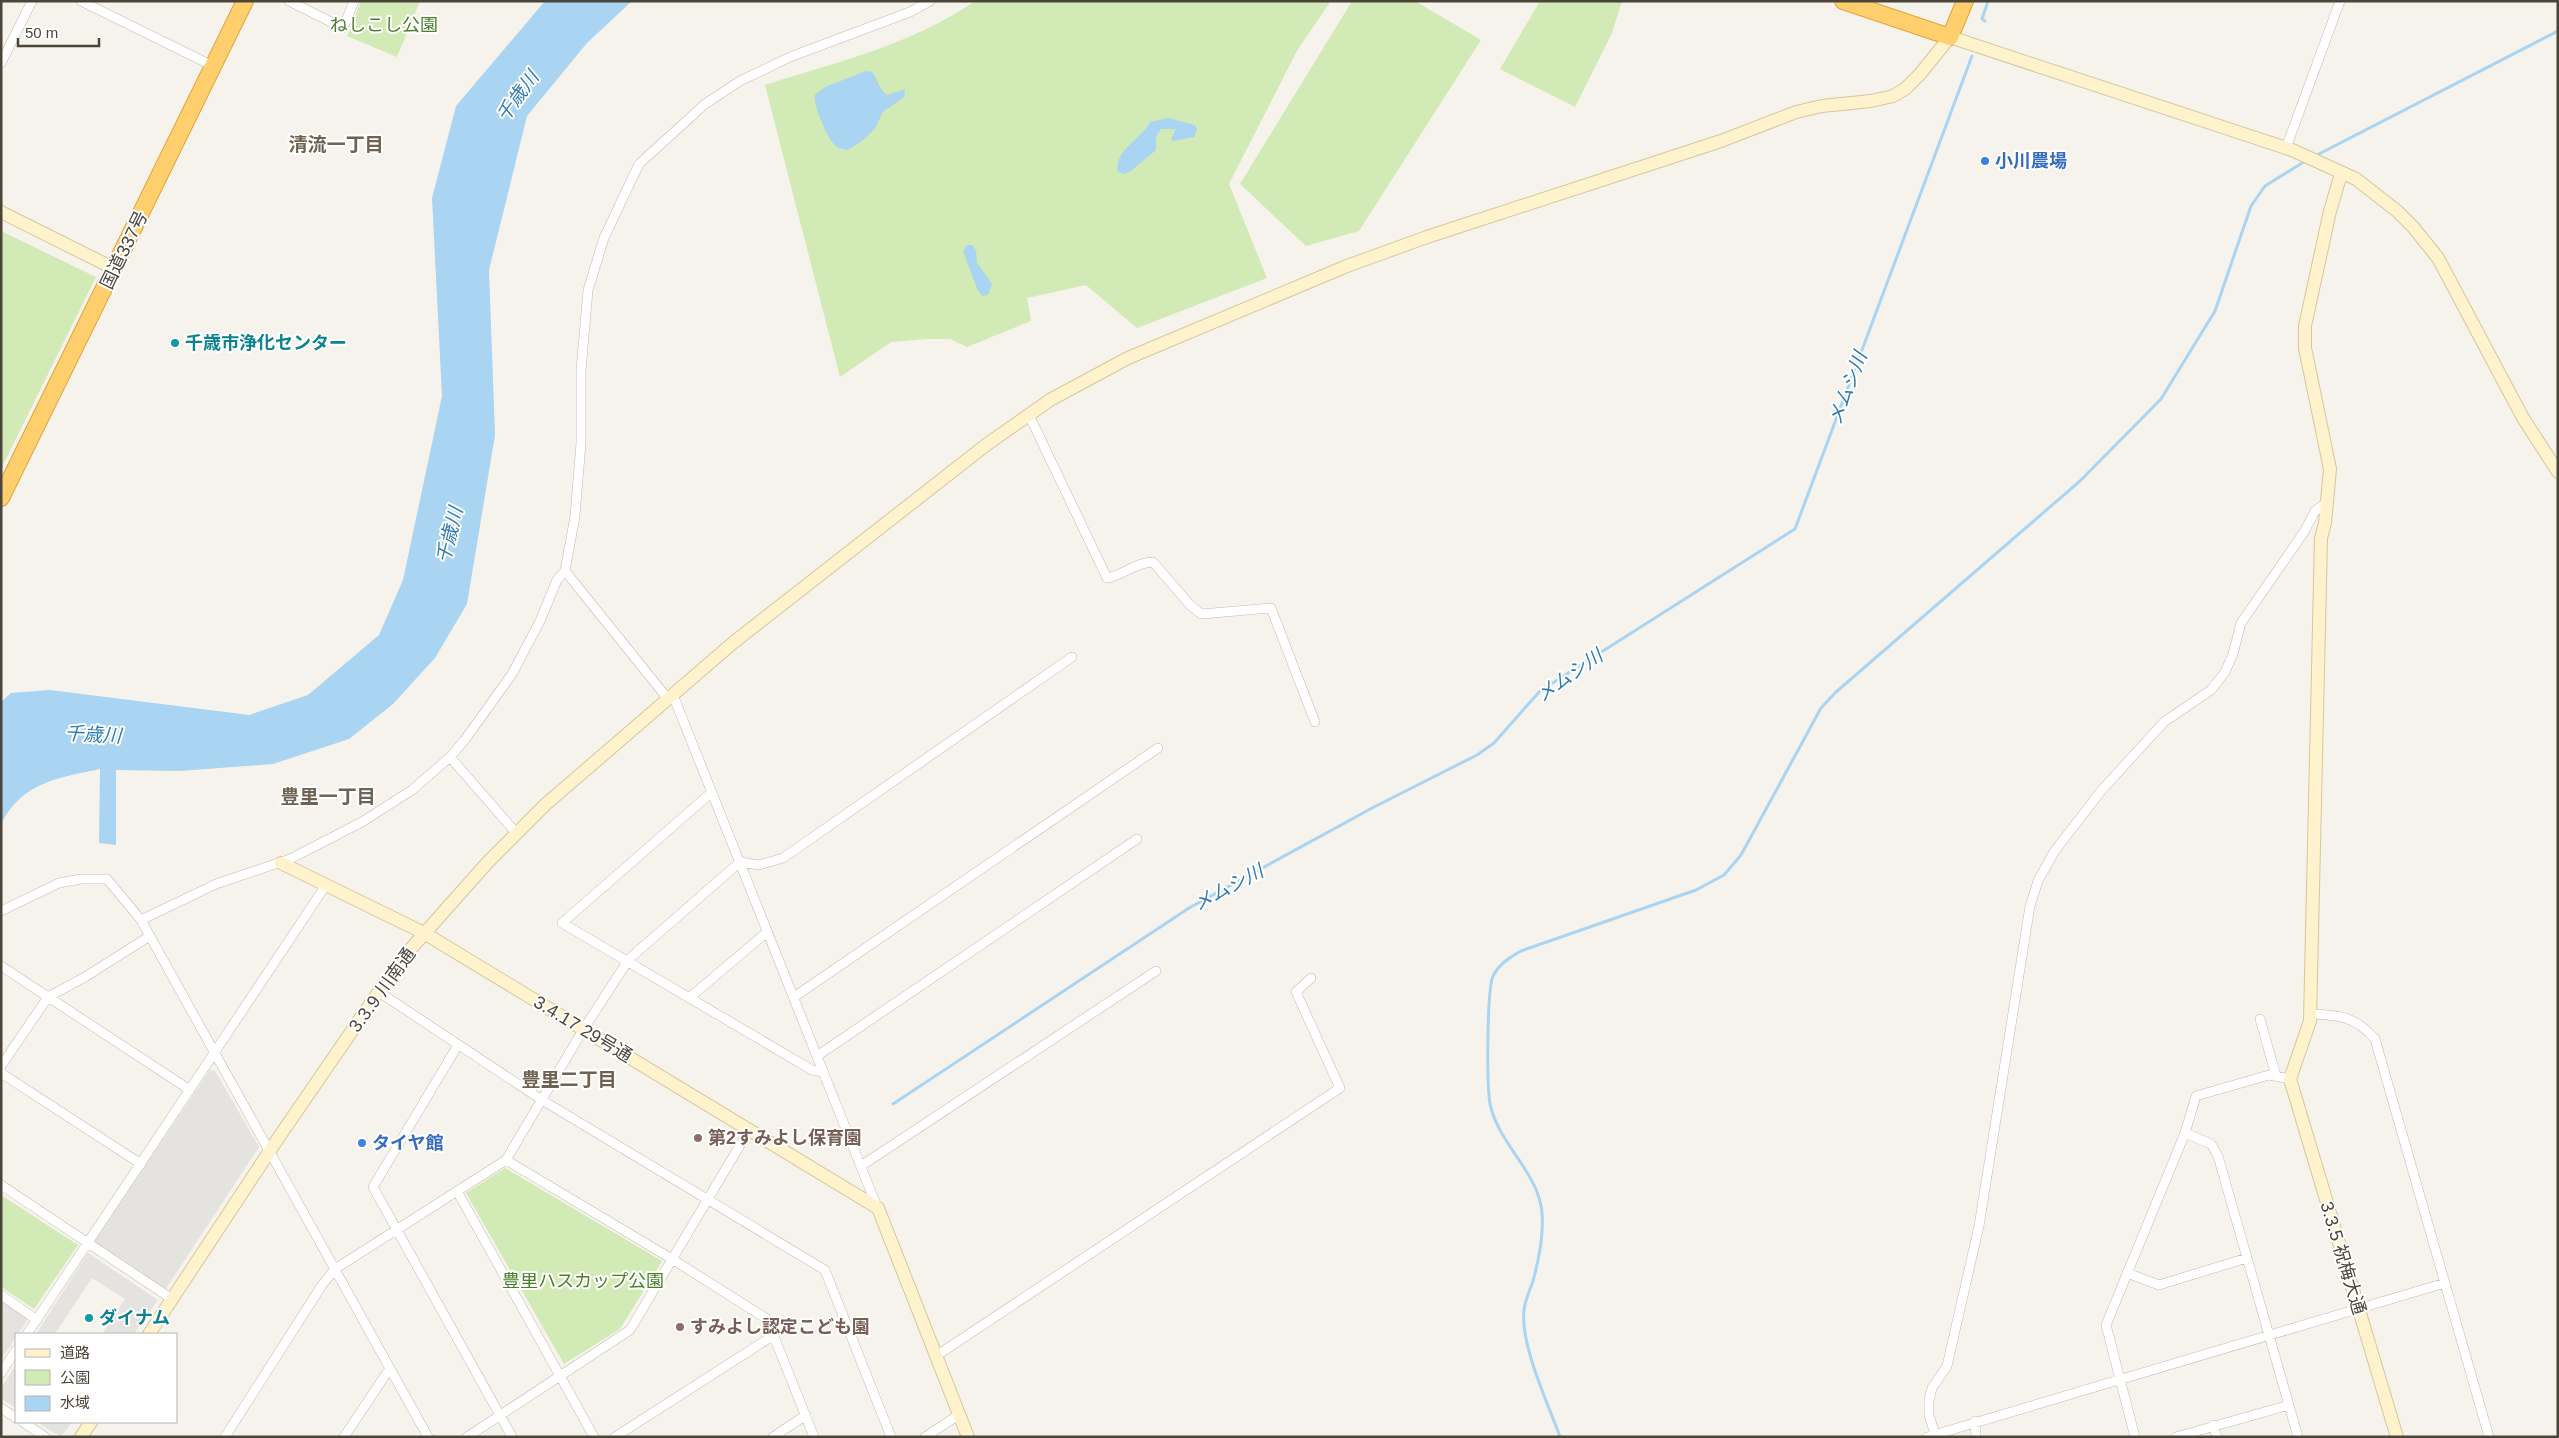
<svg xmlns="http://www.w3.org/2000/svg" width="2559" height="1438" font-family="Arial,'Noto Sans JP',sans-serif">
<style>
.green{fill:#d2eab5}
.parking{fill:#e5e3e0}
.water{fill:#a9d4f2}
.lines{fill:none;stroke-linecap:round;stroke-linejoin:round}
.stream{stroke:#a9d4f2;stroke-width:3}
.street-casing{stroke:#c2bbae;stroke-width:10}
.secondary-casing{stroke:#d6c79b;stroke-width:14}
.highway-casing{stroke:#e0a43c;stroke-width:18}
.street{stroke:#fff;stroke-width:9}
.secondary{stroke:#fff3cd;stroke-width:12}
.highway{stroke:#ffcf6e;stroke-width:16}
.shop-dot{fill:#3f7fe0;stroke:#fff;stroke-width:2}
.culture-dot{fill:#0f9aa8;stroke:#fff;stroke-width:2}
.education-dot{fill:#8d6e63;stroke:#fff;stroke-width:2}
.labels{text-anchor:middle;stroke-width:4;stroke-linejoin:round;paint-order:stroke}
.park-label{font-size:18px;fill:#4a7f2a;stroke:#fff}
.shop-label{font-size:18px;font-weight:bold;fill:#366cbe;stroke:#fff;text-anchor:start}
.street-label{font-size:18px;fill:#4b4439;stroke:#fff}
.culture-label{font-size:18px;font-weight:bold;fill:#0d838f;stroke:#fff;text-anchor:start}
.education-label{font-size:18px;font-weight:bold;fill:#785e54;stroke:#fff;text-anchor:start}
.water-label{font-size:19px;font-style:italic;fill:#2e7ab2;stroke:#fff}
.neighbourhood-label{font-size:19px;font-weight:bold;fill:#6e6250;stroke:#fff}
</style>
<rect width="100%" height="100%" fill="#f6f3ec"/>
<path class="green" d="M 361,1 L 420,1 L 397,57 L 347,36 Z
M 975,1 L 1331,1 L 1298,49 L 1229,184 L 1267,278 L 1137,328 L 1086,285 L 1027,298 L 1031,321 L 967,347 L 950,339 L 926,339 L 891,342 L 840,377 L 765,85 C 836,62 912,45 975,1 Z
M 1352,1 L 1415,1 L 1481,40 L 1359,231 L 1306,246 L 1240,184 Z
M 1540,1 L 1622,1 L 1612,33 L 1575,107 L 1500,69 Z
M 1,231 L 96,277 L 1,469 Z
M 505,1168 L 662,1261 L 620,1329 L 564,1364 L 466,1193 Z
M 1,1195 L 78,1245 L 34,1309 L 1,1287 Z"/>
<path class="parking" d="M 210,1070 L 215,1071 L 259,1147 L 165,1290 L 93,1243 Z
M 88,1253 L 158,1300 L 134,1334 L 102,1334 L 125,1299 L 92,1278 L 55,1334 L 36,1334 Z
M 1,1300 L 28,1319 L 1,1360 Z
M 16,1365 L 16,1408 L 1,1399 L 1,1388 Z
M 37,1422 L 72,1422 L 61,1437 Z"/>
<path class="water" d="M 545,1 L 632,1 L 587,43 L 527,116 L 489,270 L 495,435 L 467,604 L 435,658 L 393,704 L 349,739 L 273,764 L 180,771 L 116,770 L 116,845 L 99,843 L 100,769 C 58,778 22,782 1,824 L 1,702 L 11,693 L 50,690 L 249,715 L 308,695 L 379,635 L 403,580 L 442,396 L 432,198 L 456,106 Z
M 866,71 L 872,72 C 878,80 878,88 887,95 L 905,89 L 904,97 L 883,112 L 875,128 L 865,139 L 848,150 C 842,149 838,149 834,144 C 826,135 813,105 815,95 L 825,87 Z
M 1168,118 L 1195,125 L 1197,129 L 1194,137 L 1173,141 L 1171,139 L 1176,129 L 1161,129 L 1156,137 L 1156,150 L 1131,171 L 1124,174 L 1118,172 C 1113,150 1143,138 1150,122 Z
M 967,245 L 972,245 L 976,250 L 977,263 L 992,284 L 988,295 L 983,296 L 978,291 L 963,251 Z"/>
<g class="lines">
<path class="stream" d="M 1985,21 L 1982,19 L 1988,1
M 2315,156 L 2558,31
M 893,1104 L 1189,908 L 1374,807 L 1477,755 L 1494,743 L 1540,691 L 1795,529 L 1972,56
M 1560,1437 C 1548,1403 1520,1345 1524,1310 C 1525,1300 1530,1290 1533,1281 C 1539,1259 1544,1236 1542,1213 C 1539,1174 1501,1146 1491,1108 C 1486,1092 1487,990 1493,976 C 1499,964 1510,957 1521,951 L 1696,890 L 1724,875 L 1741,855 L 1821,708 L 1836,692 L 2080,481 L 2161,399 L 2215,311 L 2251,206 L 2265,186 L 2307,160"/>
<g class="street-casing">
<path id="street" d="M 81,1 L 213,66
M 289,1 L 343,28 L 354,1
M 1,63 L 32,1
M 2286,148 L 2340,1
M 1029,415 L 1107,578 C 1123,575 1137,562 1153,562 L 1190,605 L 1201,614 L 1271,608 L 1315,722
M 565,571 L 668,699
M 673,695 L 877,1207
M 450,757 L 517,834
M 712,792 L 562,923 L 812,1070 L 823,1072
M 1,911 L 59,883 L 81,879 L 107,879 L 141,920 L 428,1437
M 141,920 L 216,884 L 290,859 L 362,822 L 412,790 L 450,757 L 464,741 L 512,674 L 540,621 L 557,580 L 565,571 L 575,516 L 581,443 L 581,370 L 588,290 L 604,238 L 639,164 L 705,104 L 740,81 L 790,57 L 910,12 L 930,1
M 1,966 L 190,1090
M 379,992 L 542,1100 L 825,1270 L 891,1437
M 794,997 L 1158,748
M 689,998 L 767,932
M 2310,1014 C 2339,1015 2355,1016 2375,1039 L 2489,1437
M 2260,1019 L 2276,1076
M 458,1045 L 373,1187 L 512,1437
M 817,1056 L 1137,839
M 1,1066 L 48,997 L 85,977 L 150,936
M 1,1073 L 141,1164
M 2185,1133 L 2211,1144 L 2218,1156 L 2298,1437
M 506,1160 L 672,1259 L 767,1319 L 814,1437
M 861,1166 L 1156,971
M 1,1185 L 172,1299
M 457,1191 L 594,1437
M 2127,1273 L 2159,1285 L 2247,1258
M 1,1295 L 37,1320
M 27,1334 L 326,885
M 936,1356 L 1340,1088 L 1296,992 L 1311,978
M 1,1373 L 16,1350
M 1,1408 L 16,1418
M 1975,1421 L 1976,1437
M 23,1422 L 45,1437
M 2213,1425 L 2217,1437
M 1935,1434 L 1929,1415 L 1929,1401 L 1932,1388 L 1947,1366 L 1979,1226 L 2030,906 L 2038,881 L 2054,852 L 2101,791 L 2164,722 L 2211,690 L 2225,672 L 2233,654 L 2241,623 L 2304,532 L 2315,511 L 2326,503
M 225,1437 L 322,1285 L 335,1269 L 506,1160 L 583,1030 L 629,959 L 740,862 L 759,865 L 783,858 L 1072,657
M 344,1437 L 390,1368
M 467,1437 L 630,1330 L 749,1130
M 615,1437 L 774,1335
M 773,1437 L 806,1415
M 925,1437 L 960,1414
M 1927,1437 L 2445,1283
M 2135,1437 L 2106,1325 L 2185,1133 L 2196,1096 L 2269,1075 L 2290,1079
M 2176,1437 L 2289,1405"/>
</g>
<g class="secondary-casing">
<path id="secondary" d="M 2341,174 L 2330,211 L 2305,326 L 2305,348 L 2330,469 L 2325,523 L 2321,538 L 2310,1021 L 2290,1079 L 2397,1437
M 1,212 L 115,269
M 281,863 L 424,933 L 878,1208 L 968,1437
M 149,1334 L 279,1137 L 400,961 L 487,863 L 546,804 L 734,642 L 986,445 L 1050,400 L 1128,358 L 1347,266 L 1427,237 L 1721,141 L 1796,112 L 1822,106 L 1871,101 L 1893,96 L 1905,89 L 1920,74 L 1950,37 L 2292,150 L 2356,179 L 2397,211 L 2413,227 L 2438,258 L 2523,418 L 2558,472
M 81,1437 L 91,1422"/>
</g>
<g class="highway-casing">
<path id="highway" d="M 1843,1 L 1950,37 L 1965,1
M 1,498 L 245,1"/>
</g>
<use href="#street" class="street"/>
<use href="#secondary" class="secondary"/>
<use href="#highway" class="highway"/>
</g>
<g class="shop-dot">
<circle cx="1985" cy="161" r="5"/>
<circle cx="362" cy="1143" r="5"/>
</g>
<g class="culture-dot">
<circle cx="175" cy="343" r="5"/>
<circle cx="89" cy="1318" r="5"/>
</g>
<g class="education-dot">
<circle cx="698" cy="1138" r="5"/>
<circle cx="680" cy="1327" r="5"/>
</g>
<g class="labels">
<g class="park-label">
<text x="384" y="31">ねしこし公園</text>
<text x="583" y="1287">豊里ハスカップ公園</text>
</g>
<g class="shop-label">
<text x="1995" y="167">小川農場</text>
<text x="372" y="1149">タイヤ館</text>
</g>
<g class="street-label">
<text transform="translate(124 250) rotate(-64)" y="6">国道337号</text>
<text transform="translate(382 990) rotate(-54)" y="6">3.3.9 川南通</text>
<text transform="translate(583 1029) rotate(31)" y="6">3.4.17 29号通</text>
<text transform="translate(2343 1258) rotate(73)" y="6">3.3.5 祝梅大通</text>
</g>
<g class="culture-label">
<text x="185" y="349">千歳市浄化センター</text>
<text x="99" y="1324">ダイナム</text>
</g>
<g class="education-label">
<text x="708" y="1144">第2すみよし保育園</text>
<text x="690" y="1333">すみよし認定こども園</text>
</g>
<g class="water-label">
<text transform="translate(517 96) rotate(-54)" y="7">千歳川</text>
<text transform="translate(1847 388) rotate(-69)" y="7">メムシ川</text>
<text transform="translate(449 535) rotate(-76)" y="7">千歳川</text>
<text transform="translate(1569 675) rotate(-35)" y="7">メムシ川</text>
<text transform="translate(93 734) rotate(3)" y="7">千歳川</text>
<text transform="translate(1228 887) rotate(-28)" y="7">メムシ川</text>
</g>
<g class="neighbourhood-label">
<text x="336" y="151">清流一丁目</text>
<text x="328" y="803">豊里一丁目</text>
<text x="569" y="1086">豊里二丁目</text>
</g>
</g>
<rect width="2559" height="1438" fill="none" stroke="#4b4439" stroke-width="5"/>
<rect x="15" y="1333" width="162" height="90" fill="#ffffff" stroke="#b7b4b0"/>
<rect x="25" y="1349" width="25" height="8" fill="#fff3cd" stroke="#b7b4b0"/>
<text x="60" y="1358" font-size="15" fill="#4b4439">道路</text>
<rect x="25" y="1370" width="25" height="15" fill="#d2eab5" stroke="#b7b4b0"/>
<text x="60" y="1383" font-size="15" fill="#4b4439">公園</text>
<rect x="25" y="1396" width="25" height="15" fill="#a9d4f2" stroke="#b7b4b0"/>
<text x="60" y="1408" font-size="15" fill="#4b4439">水域</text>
<path d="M18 38v8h81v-8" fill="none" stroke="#4b4439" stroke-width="2.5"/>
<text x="25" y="38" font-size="15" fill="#4b4439" stroke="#ffffff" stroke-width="4" paint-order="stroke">50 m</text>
</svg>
